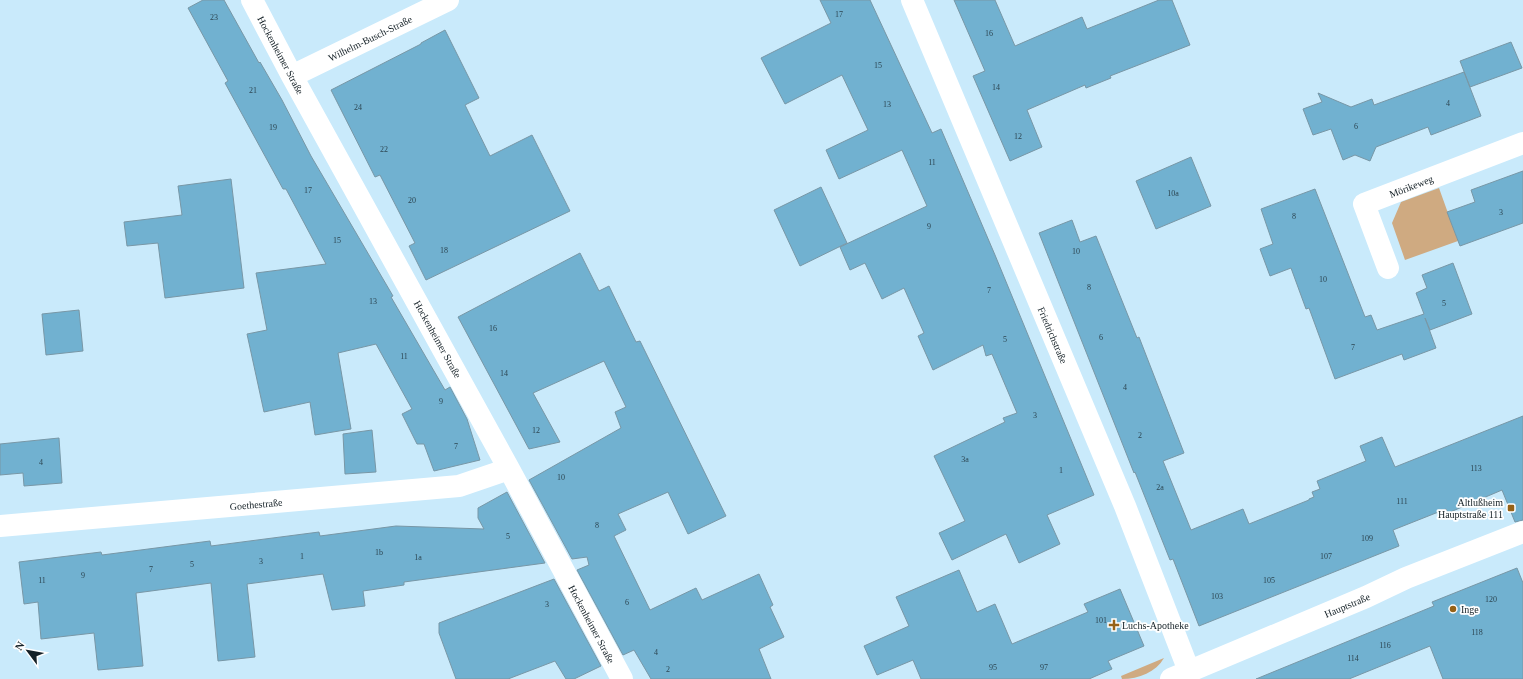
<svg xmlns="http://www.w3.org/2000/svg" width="1523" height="679" font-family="'Times New Roman',serif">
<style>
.green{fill:#cfaa81}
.building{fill:#71b1d0;stroke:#7897a6}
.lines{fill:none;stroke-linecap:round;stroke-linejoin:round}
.minor{stroke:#fff;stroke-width:22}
.poi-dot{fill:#966217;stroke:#fff;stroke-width:1.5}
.labels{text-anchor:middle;stroke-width:3.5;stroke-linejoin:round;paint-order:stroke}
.number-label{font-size:8px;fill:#2c4551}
.street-label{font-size:10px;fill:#152127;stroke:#fff}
.poi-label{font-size:10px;fill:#152127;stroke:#fff;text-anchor:start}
</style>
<rect width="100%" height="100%" fill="#c9eafb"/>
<path class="green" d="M 1439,188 L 1458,241 L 1405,260 L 1392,223 L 1401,202 Z
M 1164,658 C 1156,672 1139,679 1122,679 L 1121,676 Z"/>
<path class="building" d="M 203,0 L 224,0 L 259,63 L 260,62 L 282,100 L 311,156 L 393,296 L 391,297 L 445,390 L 450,387 L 467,419 L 480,460 L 434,471 L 424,444 L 417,444 L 402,414 L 412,409 L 376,344 L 338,353 L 351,429 L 315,435 L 310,402 L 264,412 L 247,334 L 267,330 L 256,273 L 326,264 L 286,189 L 283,189 L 225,83 L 228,81 L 188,8 Z
M 820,0 L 870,0 L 932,133 L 941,129 L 995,255 L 1094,495 L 1047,515 L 1060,544 L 1019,563 L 1006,534 L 952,560 L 939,533 L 965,521 L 934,456 L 1005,422 L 1003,418 L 1017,413 L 992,354 L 986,356 L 983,345 L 933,370 L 918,336 L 924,333 L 904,288 L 882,299 L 865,263 L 850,270 L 840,247 L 927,206 L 902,150 L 839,179 L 826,150 L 868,130 L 842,75 L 785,104 L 761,58 L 831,23 Z
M 954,0 L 995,0 L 1015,46 L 1082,17 L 1087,29 L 1159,0 L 1172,0 L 1190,45 L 1110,76 L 1111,78 L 1086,88 L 1085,85 L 1027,110 L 1042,147 L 1010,161 L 973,76 L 985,71 Z
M 445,30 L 479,98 L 465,105 L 490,156 L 532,135 L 570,211 L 426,280 L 409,246 L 415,243 L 380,175 L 375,177 L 331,90 L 421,44 L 421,43 Z
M 1511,42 L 1522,68 L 1470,87 L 1460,61 Z
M 1464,72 L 1481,116 L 1431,135 L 1428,127 L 1376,147 L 1370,161 L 1355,155 L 1343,160 L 1331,129 L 1313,135 L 1303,109 L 1322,102 L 1318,93 L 1351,107 L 1372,99 L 1374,105 Z
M 1191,157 L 1211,206 L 1156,229 L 1136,181 Z
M 1523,171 L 1523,223 L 1460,246 L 1447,212 L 1475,202 L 1471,190 Z
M 231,179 L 244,288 L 165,298 L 158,243 L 127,246 L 124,222 L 182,215 L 178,186 Z
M 821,187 L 847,243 L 800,266 L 774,210 Z
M 1315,189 L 1365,317 L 1371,315 L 1377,330 L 1424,314 L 1416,293 L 1427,288 L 1422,275 L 1453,263 L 1472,314 L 1430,330 L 1425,318 L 1436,348 L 1404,360 L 1402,354 L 1335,379 L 1309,308 L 1306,309 L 1291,268 L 1270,276 L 1260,249 L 1273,244 L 1261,209 Z
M 1072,220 L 1080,242 L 1096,236 L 1137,338 L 1139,337 L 1184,453 L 1163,461 L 1191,530 L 1243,509 L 1249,524 L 1309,500 L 1309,499 L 1314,497 L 1312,492 L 1320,489 L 1317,481 L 1366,461 L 1360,446 L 1382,437 L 1395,467 L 1523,416 L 1523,520 L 1515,522 L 1502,490 L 1448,513 L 1446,509 L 1393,530 L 1399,546 L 1199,626 L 1173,559 L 1170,560 L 1135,472 L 1134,473 L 1039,233 Z
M 580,253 L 599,291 L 609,286 L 636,342 L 640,341 L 726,516 L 688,534 L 668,492 L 618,514 L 626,530 L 614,536 L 650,610 L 696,588 L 702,600 L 759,574 L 773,605 L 770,607 L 784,637 L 759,649 L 771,679 L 651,679 L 634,650 L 623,655 L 577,570 L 589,565 L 587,557 L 572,559 L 529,480 L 621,428 L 615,412 L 626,407 L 604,361 L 533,393 L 560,442 L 529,449 L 458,317 Z
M 79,310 L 83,351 L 46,355 L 42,314 Z
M 372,430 L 376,472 L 345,474 L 343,434 Z
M 59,438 L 62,483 L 24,486 L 23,473 L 0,475 L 0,444 Z
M 507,492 L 545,563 L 404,582 L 404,585 L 363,591 L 365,606 L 332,610 L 323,574 L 247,584 L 255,657 L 218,661 L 211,583 L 136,593 L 143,666 L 98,670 L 94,633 L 41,639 L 38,602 L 24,604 L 19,562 L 101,552 L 102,555 L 210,541 L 211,546 L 319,532 L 320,536 L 396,526 L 484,529 L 478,518 L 478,508 Z
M 1517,568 L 1523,583 L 1523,679 L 1443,679 L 1430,646 L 1349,679 L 1256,679 L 1434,606 L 1432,602 Z
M 959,570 L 977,612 L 995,604 L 1012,644 L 1088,612 L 1084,604 L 1120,589 L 1144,646 L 1108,661 L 1112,669 L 1089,679 L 921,679 L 913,660 L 877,675 L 864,646 L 909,626 L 896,597 Z
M 554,579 L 601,666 L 574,679 L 566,679 L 555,661 L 508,679 L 456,679 L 439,633 L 439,623 Z"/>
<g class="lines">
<path class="minor" d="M 252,0 L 292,76 L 509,469 L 622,679
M 912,0 L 1125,506 L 1189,671
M 292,76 L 448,0
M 1388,268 L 1364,204 L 1523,143
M 0,526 L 459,486 L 509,469
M 1171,679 L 1366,597 L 1406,578 L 1523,532"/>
</g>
<g class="poi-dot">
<rect x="1507" y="504" width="8" height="8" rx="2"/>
<circle cx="1453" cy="609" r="4"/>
<path d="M1112 619h4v4h4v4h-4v4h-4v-4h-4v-4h4z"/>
</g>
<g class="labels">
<g class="number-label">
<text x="839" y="17">17</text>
<text x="214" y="20">23</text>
<text x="989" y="36">16</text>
<text x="878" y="68">15</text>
<text x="996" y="90">14</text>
<text x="253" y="93">21</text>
<text x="1448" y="106">4</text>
<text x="887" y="107">13</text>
<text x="358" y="110">24</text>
<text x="1356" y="129">6</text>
<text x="273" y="130">19</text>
<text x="1018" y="139">12</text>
<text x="384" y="152">22</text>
<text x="932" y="165">11</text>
<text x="308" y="193">17</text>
<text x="1173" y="196">10a</text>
<text x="412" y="203">20</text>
<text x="1501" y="215">3</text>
<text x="1294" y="219">8</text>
<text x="929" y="229">9</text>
<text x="337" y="243">15</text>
<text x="444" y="253">18</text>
<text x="1076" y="254">10</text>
<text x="1323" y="282">10</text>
<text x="1089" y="290">8</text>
<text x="989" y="293">7</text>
<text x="373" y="304">13</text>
<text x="1444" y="306">5</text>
<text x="493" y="331">16</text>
<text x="1101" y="340">6</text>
<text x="1005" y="342">5</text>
<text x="1353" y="350">7</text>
<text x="404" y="359">11</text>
<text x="504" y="376">14</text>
<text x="1125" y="390">4</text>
<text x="441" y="404">9</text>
<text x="1035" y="418">3</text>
<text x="536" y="433">12</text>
<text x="1140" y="438">2</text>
<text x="456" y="449">7</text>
<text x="965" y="462">3a</text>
<text x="41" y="465">4</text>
<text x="1476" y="471">113</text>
<text x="1061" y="473">1</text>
<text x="561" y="480">10</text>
<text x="1160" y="490">2a</text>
<text x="1402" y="504">111</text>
<text x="597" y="528">8</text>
<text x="508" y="539">5</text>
<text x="1367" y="541">109</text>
<text x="379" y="555">1b</text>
<text x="302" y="559">1</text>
<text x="1326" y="559">107</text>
<text x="418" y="560">1a</text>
<text x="261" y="564">3</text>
<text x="192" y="567">5</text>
<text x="151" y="572">7</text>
<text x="83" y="578">9</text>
<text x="42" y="583">11</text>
<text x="1269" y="583">105</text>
<text x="1217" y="599">103</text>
<text x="1491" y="602">120</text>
<text x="627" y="605">6</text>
<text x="547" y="607">3</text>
<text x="1101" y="623">101</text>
<text x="1477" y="635">118</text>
<text x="1385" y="648">116</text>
<text x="656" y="655">4</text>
<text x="1353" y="661">114</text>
<text x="993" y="670">95</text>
<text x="1044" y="670">97</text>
<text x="668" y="672">2</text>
</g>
<g class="street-label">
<text transform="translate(370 38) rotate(-26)" y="4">Wilhelm-Busch-Straße</text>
<text transform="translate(281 55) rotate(62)" y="4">Hockenheimer Straße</text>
<text transform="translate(1411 186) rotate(-21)" y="4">Mörikeweg</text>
<text transform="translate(1053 335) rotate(67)" y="4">Friedrichstraße</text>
<text transform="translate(438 339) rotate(61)" y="4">Hockenheimer Straße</text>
<text transform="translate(256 504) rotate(-5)" y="4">Goethestraße</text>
<text transform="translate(1347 605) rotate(-23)" y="4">Hauptstraße</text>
<text transform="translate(592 624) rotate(62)" y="4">Hockenheimer Straße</text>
</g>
<g class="poi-label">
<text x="1503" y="506" text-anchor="end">Altlußheim<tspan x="1503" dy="12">Hauptstraße 111</tspan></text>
<text x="1461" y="613">Inge</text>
<text x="1122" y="629">Luchs-Apotheke</text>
</g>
</g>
<g transform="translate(28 651) rotate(302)" stroke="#ffffff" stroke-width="3" paint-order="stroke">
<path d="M0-3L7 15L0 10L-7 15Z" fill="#152127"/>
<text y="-6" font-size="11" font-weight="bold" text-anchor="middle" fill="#152127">N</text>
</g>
</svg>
